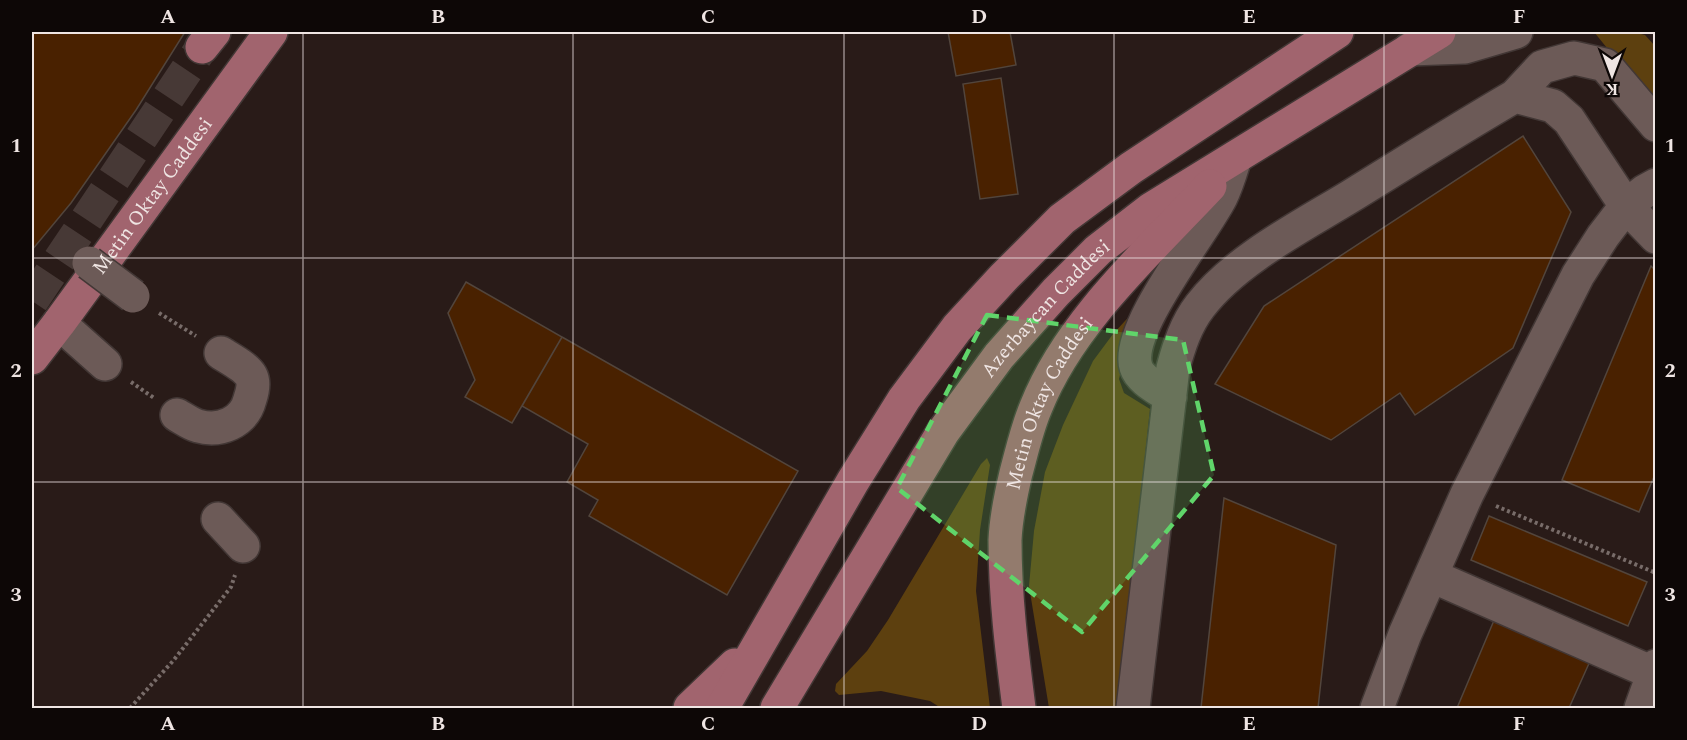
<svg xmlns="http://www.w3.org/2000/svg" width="1687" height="740" font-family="Spectral,serif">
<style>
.green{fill:#5d400f}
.building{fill:#492100;stroke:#52453c;stroke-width:1.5}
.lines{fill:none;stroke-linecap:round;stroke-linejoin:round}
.major-tunnel{stroke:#473936;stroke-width:33;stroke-dasharray:33 16;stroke-linecap:butt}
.minor-casing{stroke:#423735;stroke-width:36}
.major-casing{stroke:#423735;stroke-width:36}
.path{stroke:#786c69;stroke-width:4;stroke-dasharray:3 3;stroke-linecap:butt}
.minor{stroke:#6c5a57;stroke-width:33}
.major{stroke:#a1646e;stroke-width:33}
.minor-bridge-casing{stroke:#423735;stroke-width:36;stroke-linecap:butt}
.minor-bridge{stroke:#6c5a57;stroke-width:33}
.marked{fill:#60d56a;fill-opacity:0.2;stroke:#60d56a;stroke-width:4.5;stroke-dasharray:12 8;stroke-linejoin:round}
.grid{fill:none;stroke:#efe5e3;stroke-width:1.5;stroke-opacity:0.55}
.labels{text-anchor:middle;stroke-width:4.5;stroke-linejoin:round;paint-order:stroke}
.street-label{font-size:20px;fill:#efe5e3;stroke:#0d0706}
.neatline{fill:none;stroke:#efe5e3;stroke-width:2}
.grid-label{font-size:20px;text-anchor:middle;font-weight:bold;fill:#efe5e3}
</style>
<rect width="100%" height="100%" fill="#291b18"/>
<path class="green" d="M 1594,32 L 1633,32 L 1645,35 L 1655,46 L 1655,107 Z
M 1136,309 L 1119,379 L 1124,393 L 1150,409 L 1118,708 L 1049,708 L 1029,586 L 1034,531 L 1045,472 L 1063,425 L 1093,361 L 1113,334 Z
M 987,458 L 990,465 L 980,530 L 976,591 L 990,708 L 941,708 L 930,701 L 881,691 L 839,695 L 835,691 L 836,684 L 867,651 L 888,620 L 981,464 Z"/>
<path class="building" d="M 32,32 L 185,32 L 136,110 L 71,203 L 32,250 Z
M 948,32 L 1010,32 L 1016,65 L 956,76 Z
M 1001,78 L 1018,194 L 980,199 L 963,84 Z
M 1523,136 L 1571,212 L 1513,348 L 1415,415 L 1400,393 L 1331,440 L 1215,384 L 1264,306 Z
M 1651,266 L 1656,271 L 1656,472 L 1639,512 L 1562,480 Z
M 466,282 L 562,337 L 512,423 L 465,397 L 475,380 L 448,313 Z
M 562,337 L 798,471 L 727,595 L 589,516 L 598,500 L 567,482 L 588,444 L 522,406 Z
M 1224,498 L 1336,545 L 1318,708 L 1201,708 Z
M 1489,516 L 1647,582 L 1628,626 L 1471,560 Z
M 1495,618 L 1591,659 L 1569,708 L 1457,708 Z"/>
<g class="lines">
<path class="major-tunnel" d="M 32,301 L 202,47"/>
<g class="minor-casing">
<path id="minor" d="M 1410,49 L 1465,47 L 1516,32
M 1515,96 L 1542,67 L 1574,58 L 1605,65 L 1656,125
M 59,323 L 105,364
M 1170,397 C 1159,389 1140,380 1136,367 C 1124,330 1203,233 1221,197 C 1227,185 1231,171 1235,158
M 177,415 C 184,419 191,424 198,426 C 220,432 244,423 250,399 C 252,393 255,383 251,376 C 246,367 230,359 221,353
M 218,519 L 243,546
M 1432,576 L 1653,673
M 1133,708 L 1173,368 C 1179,346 1186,324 1200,306 C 1235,260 1302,226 1351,196 C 1406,162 1460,128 1515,96 L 1553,106 L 1569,120 L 1626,206 L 1656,237
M 1377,708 L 1405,634 L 1467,494 L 1578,275 L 1603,236 L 1626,206 L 1645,191 L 1656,185
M 1641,708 L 1656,666"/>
</g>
<g class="major-casing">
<g id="major">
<path d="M 202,47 L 214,32"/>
<path id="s1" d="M 32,358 L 59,323 L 271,32"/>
<path d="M 690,708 L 735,665"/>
<path d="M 722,708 L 853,481 L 904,399 L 957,328 L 1003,278 L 1062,219 L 1131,168 L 1337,32"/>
<path id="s2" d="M 777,708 L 943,432 L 999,356 L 1056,292 L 1098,250 L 1151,209 L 1439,32"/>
<path id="s3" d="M 1019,708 C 1012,653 1005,596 1005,540 C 1006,518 1011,494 1016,473 C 1022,451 1027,428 1036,407 C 1069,323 1149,251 1210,186"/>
</g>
</g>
<path class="path" d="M 159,313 L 196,336
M 131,382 L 154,398
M 1496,506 L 1656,573
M 130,708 L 173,661 L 231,587 L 235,575"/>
<use href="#minor" class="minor"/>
<use href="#major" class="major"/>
<g class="minor-bridge-casing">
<path id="minor-bridge" d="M 89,263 L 133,296"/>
</g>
<use href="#minor-bridge" class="minor-bridge"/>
</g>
<path class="marked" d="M 987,315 L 1183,340 L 1214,475 L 1082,632 L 897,488 Z"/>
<path class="grid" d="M 303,32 L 303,708M 573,32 L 573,708M 844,32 L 844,708M 1114,32 L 1114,708M 1384,32 L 1384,708M 32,258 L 1656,258M 32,482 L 1656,482"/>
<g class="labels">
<g class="street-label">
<text dy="7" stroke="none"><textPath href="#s1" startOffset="202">Metin Oktay Caddesi</textPath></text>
<text dy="7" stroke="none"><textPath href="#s2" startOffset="483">Azerbaycan Caddesi</textPath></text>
<text dy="7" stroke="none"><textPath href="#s3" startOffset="314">Metin Oktay Caddesi</textPath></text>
</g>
</g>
<rect width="1687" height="740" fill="none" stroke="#0d0706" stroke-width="66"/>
<g transform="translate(1612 75) rotate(180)" stroke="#0d0706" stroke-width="4.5" paint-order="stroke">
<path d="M0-4.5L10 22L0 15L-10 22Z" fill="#efe5e3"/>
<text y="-9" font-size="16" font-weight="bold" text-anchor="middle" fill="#efe5e3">K</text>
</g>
<rect x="33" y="33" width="1621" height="674" class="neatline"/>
<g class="grid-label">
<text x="168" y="23">A</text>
<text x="438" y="23">B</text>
<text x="708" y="23">C</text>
<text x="979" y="23">D</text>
<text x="1249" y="23">E</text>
<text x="1519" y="23">F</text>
<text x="16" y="152">1</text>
<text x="1670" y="152">1</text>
<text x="16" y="377">2</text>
<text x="1670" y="377">2</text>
<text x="16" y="601">3</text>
<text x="1670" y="601">3</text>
<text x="168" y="730">A</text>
<text x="438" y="730">B</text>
<text x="708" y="730">C</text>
<text x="979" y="730">D</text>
<text x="1249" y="730">E</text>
<text x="1519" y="730">F</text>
</g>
</svg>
